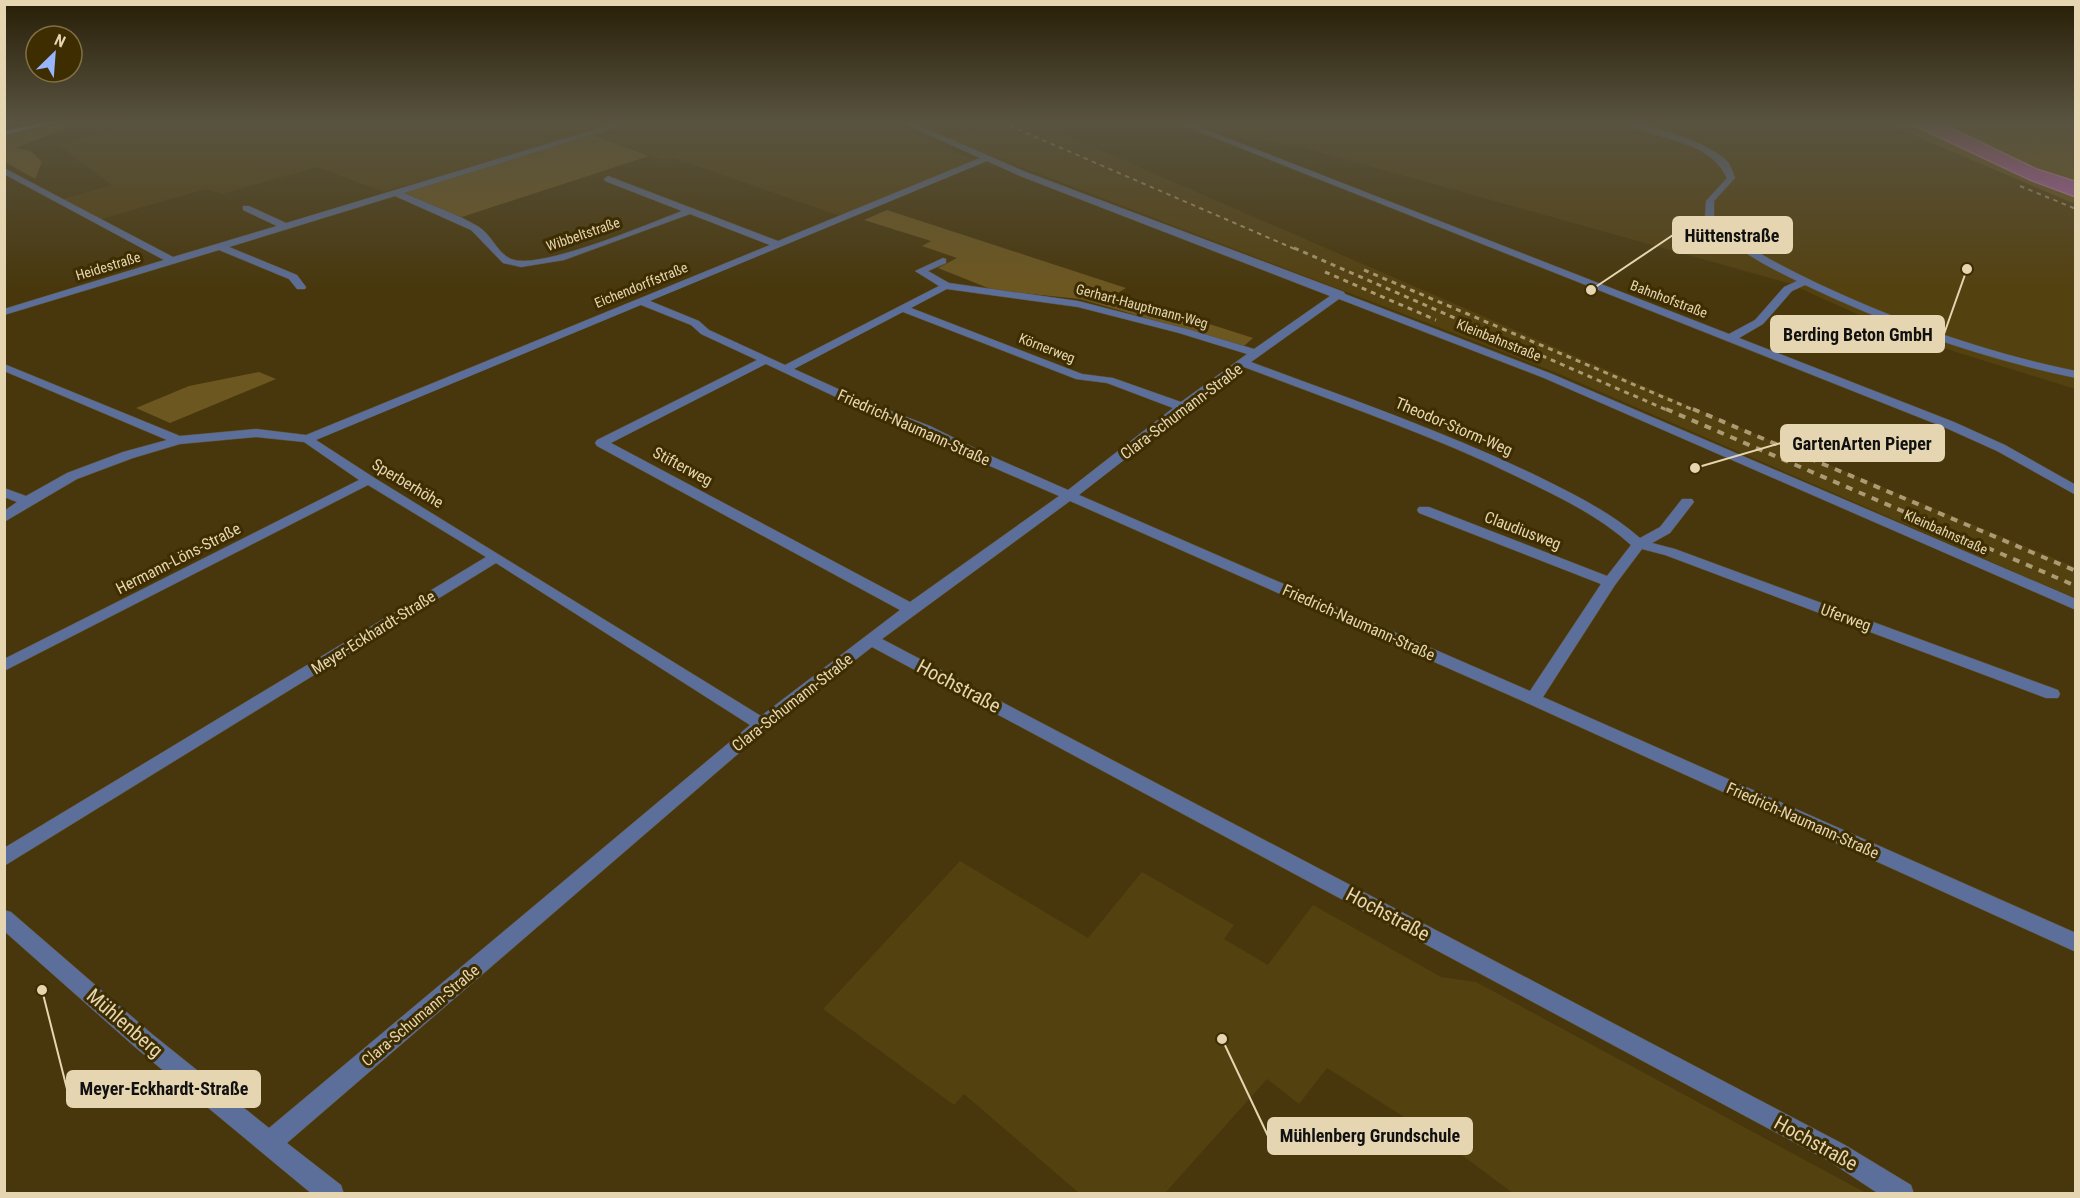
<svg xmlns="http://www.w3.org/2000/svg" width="2080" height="1198" font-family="'Roboto Condensed',sans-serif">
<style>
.built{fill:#544110}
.green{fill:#6d5720}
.water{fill:#be65c0;stroke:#ca87bb;stroke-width:1.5}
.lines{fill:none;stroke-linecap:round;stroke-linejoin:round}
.minor-casing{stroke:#64532a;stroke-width:1}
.major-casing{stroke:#64532a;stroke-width:1}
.minor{fill:#5c6e9a;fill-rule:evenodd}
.major{fill:#7da0f9;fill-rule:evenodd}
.rail-far2{stroke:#ab9a73;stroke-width:2;stroke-dasharray:4.5 4.5;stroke-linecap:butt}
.rail-far1{stroke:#ab9a73;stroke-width:3;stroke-dasharray:5 5;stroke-linecap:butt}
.rail{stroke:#ab9a73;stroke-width:4;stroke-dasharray:7 7;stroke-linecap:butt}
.labels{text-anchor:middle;stroke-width:6;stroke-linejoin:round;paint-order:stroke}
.far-street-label{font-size:14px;fill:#e5d5b0;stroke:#3d2d00}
.street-label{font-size:16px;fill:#e5d5b0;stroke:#3d2d00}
.near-street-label{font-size:20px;fill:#e5d5b0;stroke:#3d2d00}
.leader{fill:none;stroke:#e5d5b0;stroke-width:2}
.callout-dot{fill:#e5d5b0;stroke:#3d2d00;stroke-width:2}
.callout{fill:#e5d5b0;stroke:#e5d5b0;stroke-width:2}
.callout-label{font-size:18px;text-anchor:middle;font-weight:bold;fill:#111}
</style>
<rect width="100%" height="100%" fill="#48370c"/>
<path class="built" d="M 149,122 L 624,122 L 384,192 L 317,167 L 222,194 L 206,189 L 98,220 L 63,199 L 112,185 L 58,144 Z
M 635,122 L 892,122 L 975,161 L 846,218 L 674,158 L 665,161 L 592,135 Z
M 986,122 L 1035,122 L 1741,428 L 2075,567 L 2075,598 L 1557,373 L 946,138 L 993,126 Z
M 1213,122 L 1882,122 L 2075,204 L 2075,389 L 1908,337 L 1788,283 L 1301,147 L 1234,137 L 1201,125 Z
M 960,861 L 1088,938 L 1142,872 L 1234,925 L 1224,939 L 1268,965 L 1313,905 L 1441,977 L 1476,982 L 1866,1193 L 1513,1193 L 1445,1143 L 1327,1068 L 1299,1104 L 1267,1079 L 1165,1193 L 1079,1193 L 964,1094 L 954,1105 L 823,1009 Z"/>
<path class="green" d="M 1882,122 L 1906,122 L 2032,181 L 2075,197 L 2075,204 Z
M 1939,122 L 2075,122 L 2075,181 L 2037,169 Z
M 58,124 L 66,128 L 15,148 L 31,151 L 42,162 L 35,179 L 5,162 L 5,135 Z
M 592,135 L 649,156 L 462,217 L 404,193 Z
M 887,210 L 1126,288 L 1116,294 L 1253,338 L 1244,346 L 1080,299 L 993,290 L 938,268 L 957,258 L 922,246 L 931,241 L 864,220 Z
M 259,372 L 276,379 L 170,423 L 136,408 L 189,386 Z"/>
<path class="water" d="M 1906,122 L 1939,122 L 2037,169 L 2075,181 L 2075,197 L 2032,181 Z"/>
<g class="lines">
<g class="minor-casing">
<path id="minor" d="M 620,122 L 633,122 L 404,193 C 428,204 456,213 479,227 C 492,235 497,253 511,259 C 539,271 650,223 682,211 L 605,181 L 604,179 L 608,176 L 778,241 L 980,158 L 900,122 L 911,122 L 1026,172 L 1344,292 L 1345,294 L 1552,374 L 2076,599 L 2076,610 L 1544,378 L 1339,299 L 1251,362 C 1345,397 1440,430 1531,473 C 1569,492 1608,510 1640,538 L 1660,527 L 1682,499 L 1692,499 L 1694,502 L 1670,533 L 1652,543 L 1675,549 L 2058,690 L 2060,694 L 2058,698 L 2046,698 L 1665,555 L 1642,549 L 1615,585 L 1543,697 L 2076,933 L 2076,952 L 1527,703 L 1070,501 L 882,639 L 1845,1145 L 1911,1185 L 1914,1194 L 1879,1194 L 1829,1161 L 872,647 L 768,728 L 287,1143 L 341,1185 L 344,1194 L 312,1194 L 136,1048 L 4,931 L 4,910 L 11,912 L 152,1034 L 269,1128 L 750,725 L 496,563 L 4,866 L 4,848 L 486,557 L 368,485 L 4,671 L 4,659 L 359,480 L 304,442 L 256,437 L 180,444 L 133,458 L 77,479 L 4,522 L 4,511 L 17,502 L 4,497 L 4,488 L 26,496 L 67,473 L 123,452 L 167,440 L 4,371 L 4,364 L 180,436 L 256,429 L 306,435 L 770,245 L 690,214 L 564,260 L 521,267 L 503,263 L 471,230 L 395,196 L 229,247 L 297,275 L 306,287 L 305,289 L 297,289 L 289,279 L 219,250 L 4,315 L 4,309 L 164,260 L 4,174 L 4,168 L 173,257 L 277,226 L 243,210 L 243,206 L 249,206 L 286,223 ZM 987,161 L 1020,176 L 1330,296 L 1254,349 L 1187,329 L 1078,301 L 949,283 L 928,271 L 946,263 L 946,259 L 943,258 L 915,271 L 939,286 L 785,365 L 709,330 L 699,321 L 650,301 ZM 947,289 L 1078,307 L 1179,333 L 1247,354 L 1181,402 L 1113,378 L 1082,374 L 911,308 ZM 641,305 L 691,325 L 701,334 L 757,360 L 597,440 L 595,443 L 597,446 L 900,610 L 761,716 L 373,477 L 316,440 ZM 903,312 L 1076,379 L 1107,383 L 1173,408 L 1068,490 L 993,457 L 930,426 L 865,401 L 794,369 ZM 766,364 L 857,407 L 921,431 L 983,463 L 1059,496 L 910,602 L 611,443 ZM 1244,367 C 1338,403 1432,435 1522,479 C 1561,498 1599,516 1631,545 L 1607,576 L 1429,507 L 1419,507 L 1417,510 L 1419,513 L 1601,584 L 1530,691 L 1079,495 Z
M 1175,122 L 1186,122 L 1729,334 L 1755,320 L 1784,287 L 1797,281 C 1764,265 1728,246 1705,217 L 1706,201 L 1727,178 C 1708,138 1658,142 1625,122 C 1646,122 1714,145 1727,161 C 1731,165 1733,173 1735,178 L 1714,201 L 1714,217 C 1743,248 1782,266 1821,285 C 1903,323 1987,353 2076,371 L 2076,378 C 1980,358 1893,327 1805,285 L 1792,291 L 1763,324 L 1739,338 L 1954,422 L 2005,445 L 2076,485 L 2076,495 L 1997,451 L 1946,428 Z"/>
</g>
<g class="major-casing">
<path id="major" d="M 44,122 L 59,122 L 4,135 L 4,131 Z"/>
</g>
<use href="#minor" class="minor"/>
<use href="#major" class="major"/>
<path class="rail-far2" d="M 1001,122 L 1297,250
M 2020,186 L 2076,209"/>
<path class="rail-far1" d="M 1294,248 L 1669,411
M 1364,270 L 1696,411
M 1325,272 L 1436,320"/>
<path class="rail" d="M 1666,409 L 2076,586
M 1693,409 L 2076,571"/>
</g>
<linearGradient id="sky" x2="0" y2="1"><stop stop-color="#281e07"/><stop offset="0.42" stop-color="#585340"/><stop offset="1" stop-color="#585340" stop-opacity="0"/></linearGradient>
<rect width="2080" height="290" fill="url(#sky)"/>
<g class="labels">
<g class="far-street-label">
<text transform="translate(583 234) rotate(-19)" y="5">Wibbeltstraße</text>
<text transform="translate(108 266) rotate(-17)" y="5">Heidestraße</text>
<text transform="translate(641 285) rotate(-22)" y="5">Eichendorffstraße</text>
<text transform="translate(1669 299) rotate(21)" y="5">Bahnhofstraße</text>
<text transform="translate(1142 306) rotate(15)" y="5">Gerhart-Hauptmann-Weg</text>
<text transform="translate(1499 340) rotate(22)" y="5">Kleinbahnstraße</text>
<text transform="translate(1047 348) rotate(21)" y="5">Körnerweg</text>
<text transform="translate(1946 532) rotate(24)" y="5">Kleinbahnstraße</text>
</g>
<g class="street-label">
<text transform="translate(1181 411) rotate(-37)" y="6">Clara-Schumann-Straße</text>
<text transform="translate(1454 426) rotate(23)" y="6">Theodor-Storm-Weg</text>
<text transform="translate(914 427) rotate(24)" y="6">Friedrich-Naumann-Straße</text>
<text transform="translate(683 466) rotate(28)" y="6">Stifterweg</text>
<text transform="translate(408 483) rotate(31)" y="6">Sperberhöhe</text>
<text transform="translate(1523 530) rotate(21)" y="6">Claudiusweg</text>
<text transform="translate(178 558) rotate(-27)" y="6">Hermann-Löns-Straße</text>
<text transform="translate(1846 617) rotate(20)" y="6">Uferweg</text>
<text transform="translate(1359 622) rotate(24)" y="6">Friedrich-Naumann-Straße</text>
<text transform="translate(373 632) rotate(-32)" y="6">Meyer-Eckhardt-Straße</text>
<text transform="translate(792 702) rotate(-38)" y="6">Clara-Schumann-Straße</text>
<text transform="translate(1803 820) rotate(24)" y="6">Friedrich-Naumann-Straße</text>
<text transform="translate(420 1015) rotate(-40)" y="6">Clara-Schumann-Straße</text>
</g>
<g class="near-street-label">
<text transform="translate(959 686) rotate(28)" y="7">Hochstraße</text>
<text transform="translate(1388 914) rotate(28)" y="7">Hochstraße</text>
<text transform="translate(125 1023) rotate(41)" y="7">Mühlenberg</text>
<text transform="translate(1816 1143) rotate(29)" y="7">Hochstraße</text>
</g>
</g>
<path class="leader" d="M1591 290L1673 235M1967 269L1944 334M1695 468L1781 443M42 990L67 1089M1222 1039L1268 1136"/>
<g class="callout-dot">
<circle cx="1591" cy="290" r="6"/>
<circle cx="1967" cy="269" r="6"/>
<circle cx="1695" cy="468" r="6"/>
<circle cx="42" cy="990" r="6"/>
<circle cx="1222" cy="1039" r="6"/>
</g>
<g class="callout">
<rect x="1673" y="217" width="119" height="36" rx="6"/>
<rect x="1771" y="316" width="173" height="36" rx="6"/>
<rect x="1781" y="425" width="163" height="36" rx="6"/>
<rect x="67" y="1071" width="193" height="36" rx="6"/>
<rect x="1268" y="1118" width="204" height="36" rx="6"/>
</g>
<g class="callout-label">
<text x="1732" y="242">Hüttenstraße</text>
<text x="1858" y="341">Berding Beton GmbH</text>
<text x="1862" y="450">GartenArten Pieper</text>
<text x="164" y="1095">Meyer-Eckhardt-Straße</text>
<text x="1370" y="1142">Mühlenberg Grundschule</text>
</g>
<rect width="2080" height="1198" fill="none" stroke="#e5d5b0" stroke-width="12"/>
<g transform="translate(54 54) rotate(25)"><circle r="28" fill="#3d2d00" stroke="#807046" stroke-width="1.5"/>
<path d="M0-4.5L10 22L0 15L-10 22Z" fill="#98b6fd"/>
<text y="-9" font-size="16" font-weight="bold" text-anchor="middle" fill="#e5d5b0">N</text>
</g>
</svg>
